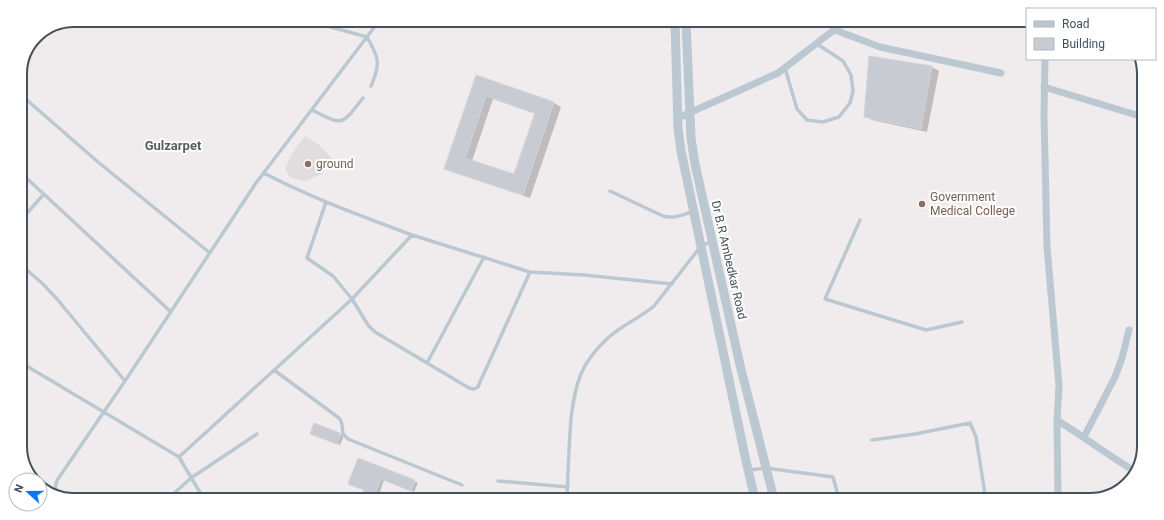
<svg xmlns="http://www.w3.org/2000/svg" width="1164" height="520" font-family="Roboto,sans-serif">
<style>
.education{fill:#e1dddf}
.shadow{fill:#0003;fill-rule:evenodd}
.building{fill:#c8ccd2;stroke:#d0d3d9;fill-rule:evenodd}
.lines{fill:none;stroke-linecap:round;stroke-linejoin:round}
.service{stroke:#bbc8d1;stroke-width:3.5}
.minor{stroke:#bbc8d1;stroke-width:7}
.tertiary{stroke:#bbc8d1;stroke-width:9}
.education-dot{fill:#8d6e63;stroke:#fff;stroke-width:1.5}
.labels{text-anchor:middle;stroke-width:4;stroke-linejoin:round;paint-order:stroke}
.education-label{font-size:12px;fill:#785e54;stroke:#fff;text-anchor:start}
.street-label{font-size:12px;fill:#43515c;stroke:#fff}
.neighbourhood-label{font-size:13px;font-weight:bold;fill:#595e63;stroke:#fff}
.rim{fill:none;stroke:#43515c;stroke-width:2}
</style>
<rect width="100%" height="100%" fill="#f0eced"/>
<path class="education" d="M 305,136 L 319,145 L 332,158 L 322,174 L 305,181 L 290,177 L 285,169 L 293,152 Z"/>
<path class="shadow" d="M 870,57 L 932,67 L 939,71 L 927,132 L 872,120 L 866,116 Z
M 476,77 L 554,103 L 561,107 L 530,198 L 452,172 L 445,168 ZM 493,99 L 536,114 L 514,176 L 472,161 Z
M 339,434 L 343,436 L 343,438 L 340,445 L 314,435 Z
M 359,459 L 418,483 L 414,492 L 384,480 L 379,495 L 377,497 L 361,497 L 365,490 Z"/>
<path class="building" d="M 869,56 L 932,66 L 921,129 L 864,117 Z
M 476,75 L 554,102 L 523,195 L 444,169 ZM 486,96 L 535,113 L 514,174 L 465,158 Z
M 314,423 L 340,433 L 340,436 L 337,444 L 310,434 Z
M 358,458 L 415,480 L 411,491 L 381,479 L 374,497 L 360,497 L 364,490 L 348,484 Z"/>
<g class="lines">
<path class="service" d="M 309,21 L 367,37 C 379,58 381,63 371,86
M 785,68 L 797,109 L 807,120 L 823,122 L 839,117 L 850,103 L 853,91 L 851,75 L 843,61 L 817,44
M 20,94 L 98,162 L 210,253
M 312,110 C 344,126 341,126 363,98
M 20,172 L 171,312
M 264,173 C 311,198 362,216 412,235
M 610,191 L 663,216 C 673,219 682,215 692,212
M 326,202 L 307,258 L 333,276 L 352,299 L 368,325 L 375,332 L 469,388 L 474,389 L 478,387 L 480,382 L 530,272
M 860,220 L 825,299 L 926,330 L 962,322
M 20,221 L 44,194
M 20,264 L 43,284 L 57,299 L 125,381
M 20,362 L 179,457 L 352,299 L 412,235 L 530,272 L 584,275 L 672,284
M 427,363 L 484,257
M 274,370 L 339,418 C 343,422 342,428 343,434 L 348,439 L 462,485
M 20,373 L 25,365
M 872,440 L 915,434 L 970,423 L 976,437 L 986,500
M 179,457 L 202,496
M 749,470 L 766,468 L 833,477 L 839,499
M 498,481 L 568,487
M 55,496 L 56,483 L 58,479 L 125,381 L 256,183 L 379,21
M 171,496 L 191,478 L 257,434
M 287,497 L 290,495
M 567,498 C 568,471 569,445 571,418 C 573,403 575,388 581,374 C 587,359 597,348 609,337 C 622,325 640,318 654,306 L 701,246 L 712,241"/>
<path class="minor" d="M 835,30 L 880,47 L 1001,73
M 1045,59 L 1044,114 L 1047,247 L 1059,386 L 1057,420 L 1058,500
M 1044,87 L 1143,117
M 678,118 L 778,73 L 843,23
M 1057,420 C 1084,437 1109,456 1136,472
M 1084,437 L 1115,377 L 1122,358 L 1129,330"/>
<path class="tertiary" d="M 675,22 L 678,128 L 681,151 L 746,461 L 755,499
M 686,22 L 691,138 L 695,164 L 740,365 L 774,499"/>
</g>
<g class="education-dot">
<circle cx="308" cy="164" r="4"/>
<circle cx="922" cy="204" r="4"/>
</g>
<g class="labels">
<g class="education-label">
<text x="316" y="168">ground</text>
<text x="930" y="201">Government<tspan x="930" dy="14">Medical College</tspan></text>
</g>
<g class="street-label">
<text transform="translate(729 260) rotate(77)" y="4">Dr B.R Ambedkar Road</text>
</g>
<g class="neighbourhood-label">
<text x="173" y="150">Gulzarpet</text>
</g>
</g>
<path d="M0 0H1164V520H0ZM74 27H1090A47 47 0 0 1 1137 74V446A47 47 0 0 1 1090 493H74A47 47 0 0 1 27 446V74A47 47 0 0 1 74 27Z" fill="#fff" fill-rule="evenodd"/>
<path class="rim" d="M74 27H1090A47 47 0 0 1 1137 74V446A47 47 0 0 1 1090 493H74A47 47 0 0 1 27 446V74A47 47 0 0 1 74 27Z"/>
<rect x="1026" y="8" width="130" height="52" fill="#ffffff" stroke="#b4b9be"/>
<rect x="1034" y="21" width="20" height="6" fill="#bbc8d1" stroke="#b4b9be"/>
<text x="1062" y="28" font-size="12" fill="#43515c">Road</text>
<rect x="1034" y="38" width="20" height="12" fill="#c8ccd2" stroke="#b4b9be"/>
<text x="1062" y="48" font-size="12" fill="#43515c">Building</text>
<g transform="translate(28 492) rotate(291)"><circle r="19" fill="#ffffff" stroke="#b4b9be"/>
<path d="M0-3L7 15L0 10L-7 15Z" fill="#0776f0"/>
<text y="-6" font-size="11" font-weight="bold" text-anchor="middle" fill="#43515c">N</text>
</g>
</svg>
